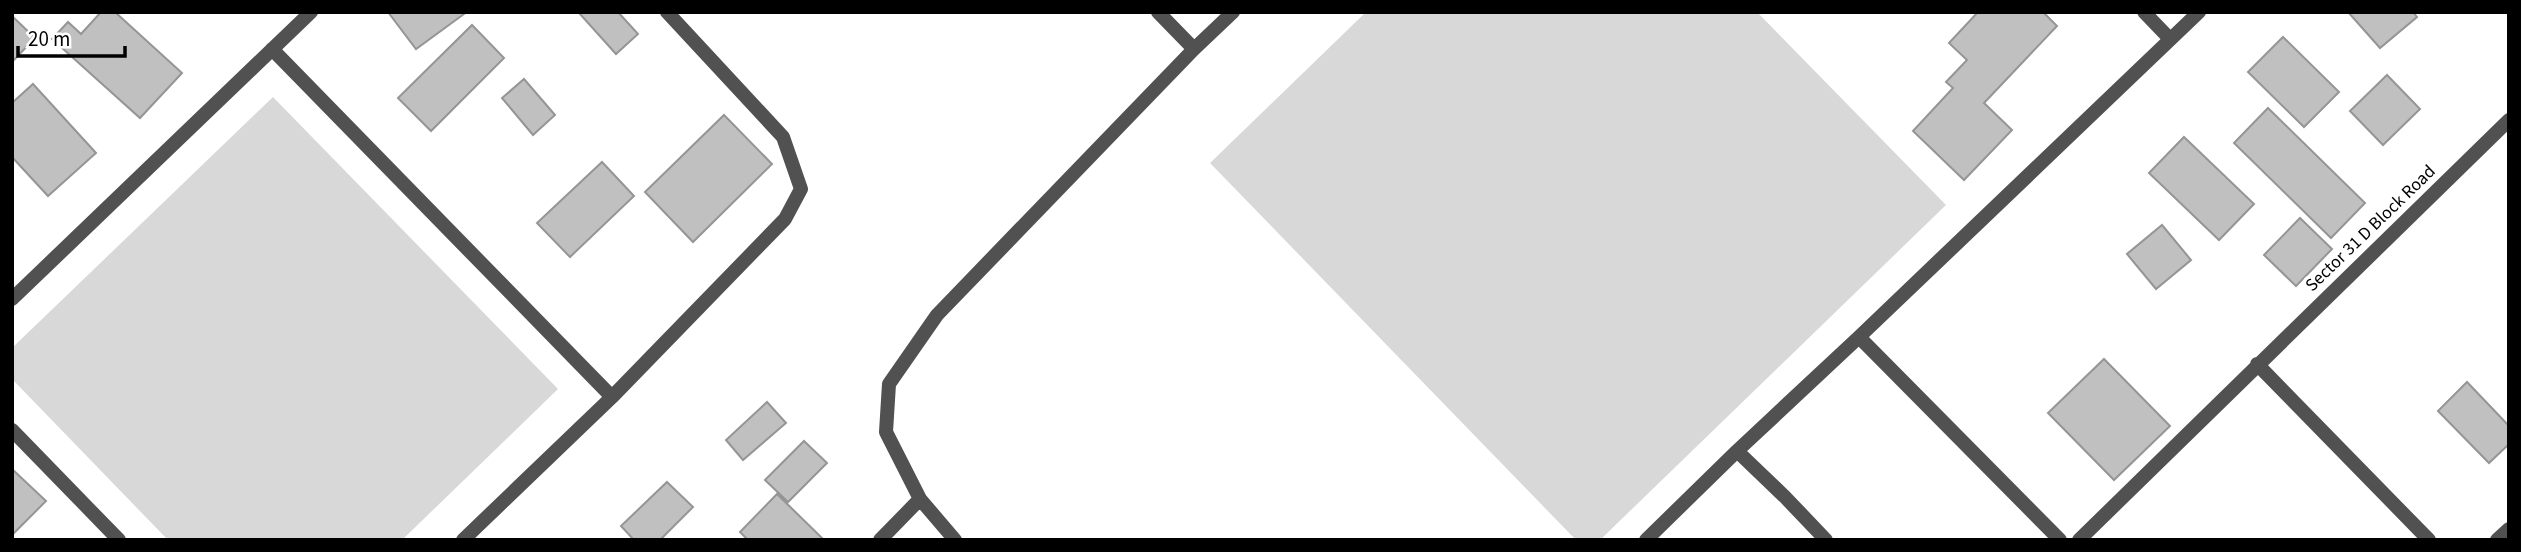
<svg xmlns="http://www.w3.org/2000/svg" width="2521" height="552" font-family="'Source Sans 3',sans-serif">
<style>
.green{fill:#d8d8d8}
.building{fill:#c0c0c0;stroke:#959595;stroke-width:2}
.lines{fill:none;stroke-linecap:round;stroke-linejoin:round}
.lane{stroke:#515151;stroke-width:14}
.street{stroke:#515151;stroke-width:14}
.labels{text-anchor:middle;stroke-width:7;stroke-linejoin:round;paint-order:stroke}
.street-label{font-size:18px;fill:#000;stroke:#fff}
</style>
<rect width="100%" height="100%" fill="#fff"/>
<path class="green" d="M 1366,12 L 1757,12 L 1946,205 L 1600,540 L 1576,540 L 1210,163 Z
M 273,97 L 558,389 L 402,540 L 168,540 L 12,379 L 12,348 Z"/>
<path class="building" d="M 101,12 L 115,12 L 182,73 L 140,118 L 52,39 L 68,22 L 81,34 Z
M 388,12 L 463,12 L 464,14 L 416,49 Z
M 582,12 L 618,12 L 638,34 L 616,54 L 580,14 Z
M 1978,12 L 2043,12 L 2057,26 L 1984,103 L 2012,130 L 1964,180 L 1913,131 L 1953,88 L 1946,82 L 1967,60 L 1949,43 Z
M 2348,12 L 2413,12 L 2417,17 L 2380,48 Z
M 12,16 L 35,38 L 12,62 Z
M 472,25 L 504,58 L 431,131 L 398,98 Z
M 2283,37 L 2339,92 L 2304,127 L 2248,72 Z
M 2387,75 L 2420,109 L 2383,145 L 2350,111 Z
M 524,79 L 555,115 L 533,135 L 502,98 Z
M 33,84 L 96,153 L 48,196 L 12,157 L 12,103 Z
M 2268,108 L 2365,203 L 2331,238 L 2234,143 Z
M 724,115 L 772,164 L 693,242 L 645,192 Z
M 2184,137 L 2254,204 L 2219,240 L 2149,173 Z
M 602,162 L 634,196 L 570,257 L 537,223 Z
M 2300,218 L 2332,249 L 2296,286 L 2264,255 Z
M 2162,225 L 2191,260 L 2156,289 L 2127,254 Z
M 2104,359 L 2170,426 L 2114,480 L 2048,413 Z
M 2467,382 L 2509,426 L 2509,444 L 2489,463 L 2438,411 Z
M 767,402 L 786,423 L 743,460 L 726,440 Z
M 804,441 L 827,463 L 788,502 L 765,480 Z
M 12,469 L 46,501 L 12,535 Z
M 667,482 L 693,507 L 660,540 L 634,540 L 621,526 Z
M 777,494 L 824,540 L 748,540 L 740,532 Z"/>
<g class="lines">
<path class="lane" d="M 2144,12 L 2170,39"/>
<path class="street" d="M 1158,12 L 1194,49
M 272,49 L 612,397
M 12,299 L 311,12
M 1859,337 L 2060,540
M 2257,364 L 2429,540
M 12,430 L 119,540
M 463,540 L 612,397 L 785,219 L 801,189 L 783,137 L 667,12
M 880,540 L 920,499
M 955,540 L 920,499 L 886,432 L 889,384 L 937,315 L 1194,49 L 1233,12
M 1646,540 L 1737,451
M 1826,540 L 1785,497 L 1737,451 L 1859,337 L 2199,12
M 2079,540 L 2509,120
M 2497,540 L 2509,529"/>
</g>
<g class="labels">
<g class="street-label">
<text transform="translate(2370 228) rotate(-44)" y="6">Sector 31 D Block Road</text>
</g>
</g>
<rect width="2521" height="552" fill="none" stroke="#000000" stroke-width="28"/>
<path d="M18 46v10h107v-10" fill="none" stroke="#000000" stroke-width="3.5"/>
<text x="28" y="46" font-size="21" fill="#000000" stroke="#ffffff" stroke-width="5" paint-order="stroke">20 m</text>
</svg>
